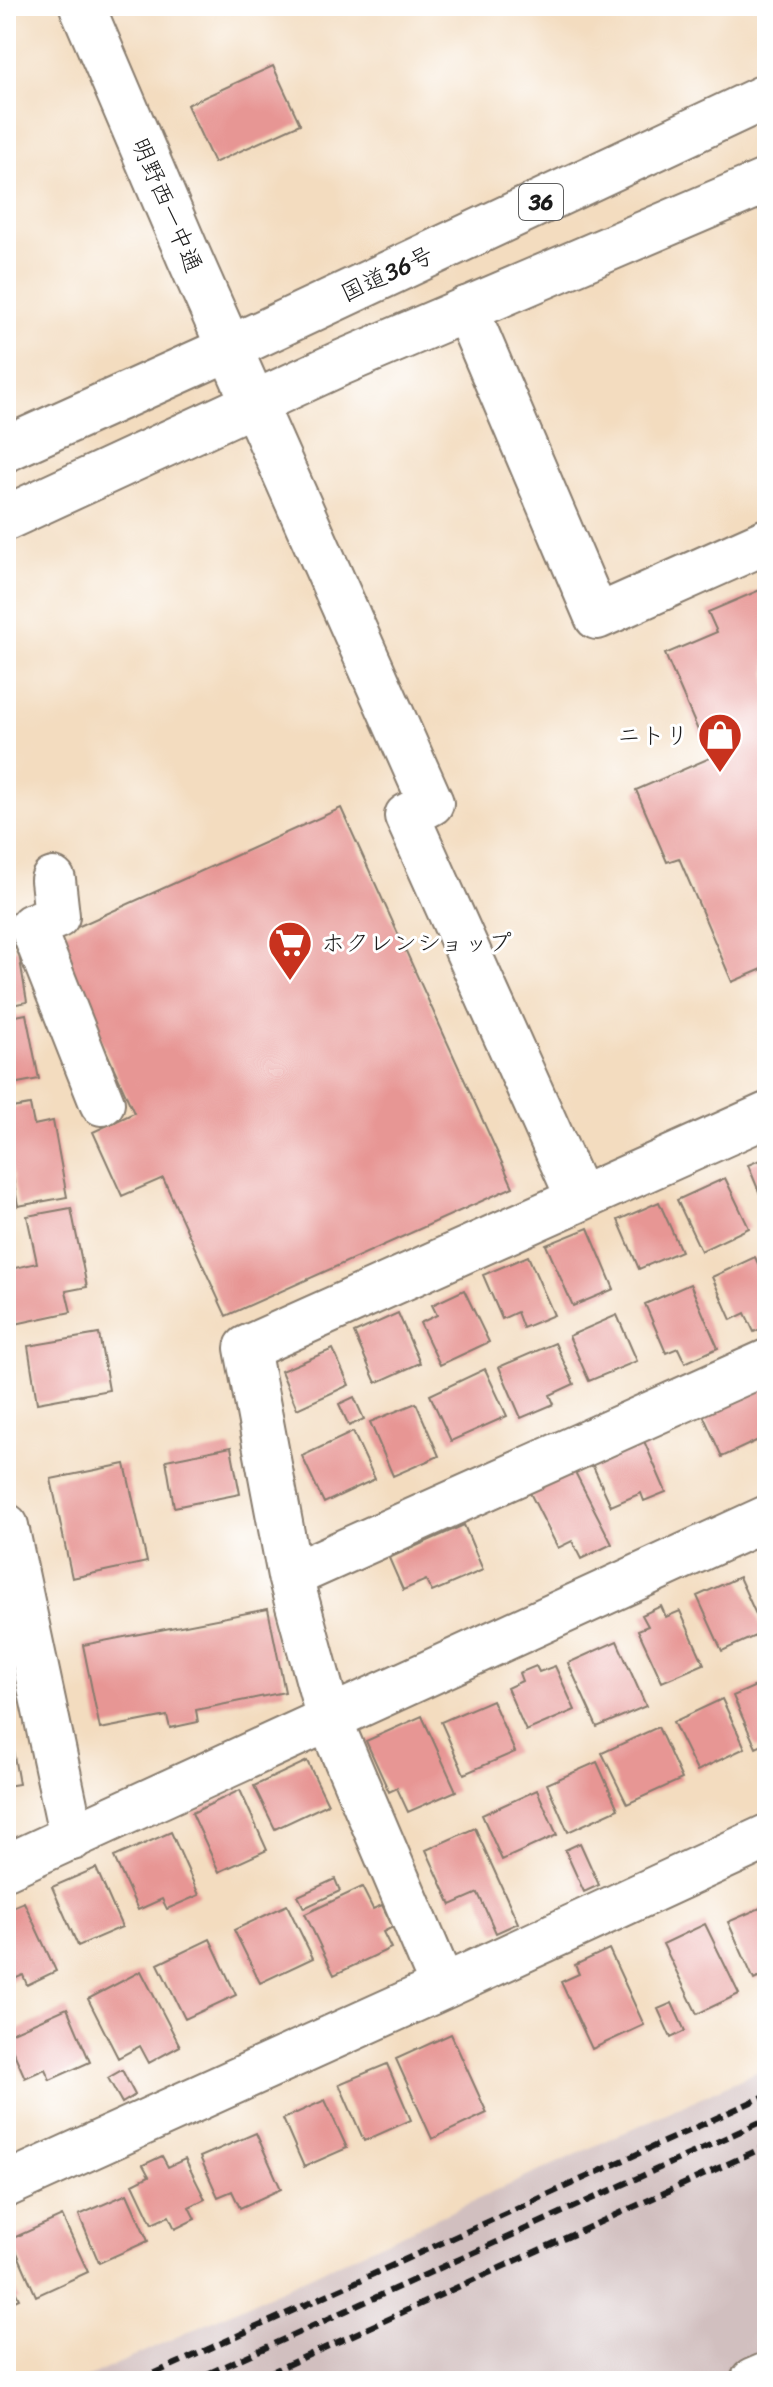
<svg xmlns="http://www.w3.org/2000/svg" width="773" height="2387" font-family="Sriracha,'Klee One',sans-serif">
<style>
.industrial{fill:#d1bfbf}
.building{fill:#e79694}
.lines{fill:none;stroke-linecap:round;stroke-linejoin:round}
.minor-casing{stroke:#887c6e;stroke-width:48}
.highway-casing{stroke:#887c6e;stroke-width:48}
.minor{stroke:#fff;stroke-width:44}
.highway{stroke:#fff;stroke-width:44}
.rail{stroke:#1c1c1c;stroke-width:6;stroke-dasharray:12 6;stroke-linecap:butt}
.labels{text-anchor:middle;stroke-width:6;stroke-linejoin:round;paint-order:stroke}
.shield{fill:#fff;stroke:#606060;stroke-width:2}
.shield-label{font-size:22px;font-weight:bold;fill:#1c1c1c}
.street-label{font-size:24px;fill:#1c1c1c;stroke:#fff}
.poi-label{font-size:24px;fill:#1c1c1c;stroke:#fff;text-anchor:end}
</style>
<rect width="100%" height="100%" fill="#fff"/>
<filter id="ink" filterUnits="userSpaceOnUse"><feTurbulence type="fractalNoise" baseFrequency=".0125" numOctaves="2"/><feDisplacementMap in="SourceGraphic" scale="16" xChannelSelector="R" yChannelSelector="G"/><feConvolveMatrix kernelMatrix="1 2 1 2 8 2 1 2 1" color-interpolation-filters="sRGB"/></filter>
<filter id="wash" filterUnits="userSpaceOnUse"><feTurbulence type="fractalNoise" baseFrequency=".006" numOctaves="4" result="noise"/><feDisplacementMap in="SourceGraphic" scale="32" xChannelSelector="R" yChannelSelector="G"/><feGaussianBlur stdDeviation="1.8" result="paint"/><feColorMatrix in="noise" values="0 0 0 0 0 0 0 0 0 0 0 0 0 0 0 0 0 1.4 0 .05"/><feComposite in="paint" operator="in"/></filter>
<g filter="url(#wash)">
<rect width="100%" height="100%" fill="#f3dcbf"/>
<path class="industrial" d="M 767,2067 L 767,2381 L 80,2381 Z"/>
<g id="blocks">
<path class="building" d="M 273,66 L 300,124 L 214,163 L 187,105 Z
M 767,587 L 767,967 L 732,982 L 679,858 L 667,862 L 636,790 L 710,758 L 665,654 L 717,632 L 708,612 Z
M 341,808 L 513,1187 L 226,1316 L 163,1178 L 122,1196 L 93,1132 L 134,1113 L 55,937 Z
M 18,948 L 27,1002 L 6,1006 L 6,950 Z
M 26,1014 L 39,1079 L 12,1084 L 8,1064 L 6,1064 L 6,1018 Z
M 30,1105 L 34,1125 L 53,1121 L 67,1197 L 18,1206 L 9,1155 L 6,1155 L 6,1109 Z
M 767,1157 L 767,1211 L 748,1165 Z
M 725,1178 L 749,1228 L 701,1251 L 677,1200 Z
M 659,1202 L 681,1251 L 639,1269 L 618,1220 Z
M 71,1208 L 87,1287 L 66,1291 L 71,1312 L 6,1326 L 6,1270 L 37,1263 L 27,1216 Z
M 588,1228 L 614,1289 L 573,1306 L 546,1245 Z
M 528,1256 L 554,1315 L 523,1328 L 517,1312 L 502,1319 L 483,1275 Z
M 755,1257 L 767,1284 L 767,1326 L 754,1332 L 745,1313 L 731,1320 L 712,1277 Z
M 690,1284 L 718,1348 L 685,1363 L 678,1348 L 666,1353 L 645,1304 Z
M 464,1290 L 489,1342 L 440,1365 L 420,1323 L 437,1315 L 432,1305 Z
M 398,1313 L 420,1363 L 376,1383 L 354,1333 Z
M 617,1315 L 637,1361 L 589,1381 L 569,1336 Z
M 99,1334 L 109,1390 L 37,1403 L 28,1346 Z
M 555,1343 L 574,1384 L 550,1395 L 554,1404 L 521,1418 L 499,1367 Z
M 333,1349 L 349,1385 L 297,1409 L 281,1371 Z
M 485,1369 L 507,1416 L 451,1441 L 430,1395 Z
M 767,1385 L 767,1436 L 722,1457 L 703,1415 Z
M 354,1397 L 364,1419 L 349,1426 L 339,1404 Z
M 416,1403 L 439,1456 L 393,1476 L 370,1422 Z
M 353,1432 L 375,1479 L 324,1503 L 302,1456 Z
M 644,1441 L 666,1492 L 644,1501 L 641,1493 L 611,1506 L 592,1464 Z
M 231,1447 L 240,1494 L 174,1507 L 166,1460 Z
M 125,1464 L 147,1562 L 72,1578 L 51,1479 Z
M 574,1470 L 612,1544 L 581,1559 L 572,1541 L 558,1548 L 530,1493 Z
M 464,1525 L 483,1570 L 432,1592 L 426,1580 L 403,1590 L 389,1558 Z
M 739,1577 L 764,1632 L 722,1651 L 697,1596 Z
M 661,1606 L 666,1617 L 680,1611 L 704,1664 L 662,1682 L 638,1630 L 648,1626 L 642,1615 Z
M 268,1609 L 285,1692 L 196,1710 L 198,1722 L 170,1728 L 167,1716 L 100,1729 L 83,1645 Z
M 617,1641 L 646,1706 L 597,1727 L 568,1663 Z
M 536,1666 L 539,1672 L 555,1666 L 575,1710 L 526,1731 L 507,1688 L 522,1681 L 519,1673 Z
M 767,1681 L 767,1743 L 756,1748 L 733,1696 Z
M 722,1699 L 745,1748 L 697,1771 L 673,1722 Z
M 492,1700 L 515,1752 L 464,1774 L 441,1722 Z
M 422,1716 L 456,1791 L 408,1812 L 397,1788 L 389,1792 L 366,1741 Z
M 658,1727 L 682,1779 L 627,1804 L 602,1753 Z
M 12,1745 L 19,1784 L 6,1786 L 6,1746 Z
M 307,1761 L 328,1804 L 275,1829 L 254,1786 Z
M 597,1762 L 618,1809 L 568,1832 L 547,1784 Z
M 240,1790 L 267,1850 L 219,1872 L 192,1813 Z
M 537,1790 L 557,1835 L 502,1860 L 482,1815 Z
M 475,1828 L 518,1923 L 496,1933 L 478,1893 L 451,1905 L 426,1850 Z
M 171,1832 L 199,1895 L 167,1909 L 162,1899 L 138,1910 L 114,1857 Z
M 580,1843 L 599,1885 L 584,1892 L 565,1850 Z
M 96,1868 L 122,1927 L 78,1946 L 52,1887 Z
M 335,1879 L 340,1891 L 304,1908 L 298,1896 Z
M 362,1887 L 373,1909 L 382,1905 L 393,1927 L 383,1932 L 391,1948 L 334,1975 L 305,1914 Z
M 6,1900 L 10,1908 L 24,1902 L 56,1971 L 27,1985 L 23,1975 L 10,1981 L 6,1972 Z
M 287,1905 L 313,1958 L 260,1983 L 234,1930 Z
M 767,1905 L 767,1974 L 754,1980 L 728,1922 Z
M 705,1924 L 739,1994 L 697,2014 L 663,1944 Z
M 210,1939 L 236,1995 L 185,2019 L 158,1964 Z
M 609,1949 L 644,2025 L 592,2049 L 561,1982 L 579,1974 L 575,1965 Z
M 141,1971 L 180,2046 L 149,2063 L 140,2046 L 118,2058 L 88,1999 Z
M 672,2003 L 685,2031 L 671,2038 L 658,2009 Z
M 67,2008 L 90,2062 L 50,2080 L 45,2069 L 25,2078 L 6,2035 Z
M 451,2034 L 487,2113 L 432,2139 L 396,2059 Z
M 387,2064 L 411,2120 L 364,2141 L 339,2084 Z
M 122,2070 L 135,2095 L 122,2103 L 108,2078 Z
M 325,2100 L 347,2148 L 304,2167 L 283,2119 Z
M 256,2133 L 281,2189 L 240,2208 L 232,2191 L 218,2197 L 200,2157 Z
M 162,2156 L 168,2167 L 185,2159 L 205,2199 L 189,2207 L 195,2219 L 175,2229 L 169,2216 L 152,2224 L 133,2184 L 149,2176 L 143,2165 Z
M 127,2194 L 148,2241 L 99,2263 L 79,2215 Z
M 62,2216 L 88,2272 L 36,2296 L 11,2239 Z
M 6,2272 L 19,2299 L 6,2305 Z"/>
</g>
</g>
<g filter="url(#ink)">
<use href="#blocks" fill-opacity="0" stroke="#887c6e" stroke-width="2"/>
<g class="lines">
<g class="minor-casing">
<path id="minor" d="M 82,6 L 189,257 L 431,803 L 407,816 L 579,1199
M 466,309 L 597,617 L 767,541
M 53,880 L 57,916 L 32,926 L 102,1103
M 6,1526 L 72,1838
M 290,1576 L 767,1362
M 6,1867 L 767,1518
M 443,1987 L 329,1719 L 290,1576 L 247,1348 L 767,1115
M 6,2185 L 443,1987 L 767,1837
M 753,2381 L 767,2375"/>
</g>
<g class="highway-casing">
<path id="highway" d="M 6,449 L 230,348 L 767,96
M 6,518 L 341,363 L 767,181"/>
</g>
<use href="#minor" class="minor"/>
<use href="#highway" class="highway"/>
<path class="rail" d="M 138,2381 L 767,2095
M 192,2381 L 767,2119
M 252,2381 L 767,2146"/>
</g>
</g>
<defs>
<g id="shop-pin" transform="scale(2.3)"><path d="M0 17L-7.5 6A9.5 9.5 0 1 1 7.5 6Z" fill="#c8321e" stroke="#fff"/><path d="M-5-2.5h2.3a2.7 3.5 0 0 1 5.4 0H5L5.5 6h-11ZM-1.5-2.5h3a1.5 2.3 0 0 0-3 0Z" fill="#fff"/></g>
<g id="supermarket-pin" transform="scale(2.3)"><path d="M0 17L-7.5 6A9.5 9.5 0 1 1 7.5 6Z" fill="#c8321e" stroke="#fff"/><path d="M-6-5.5h2.5l.6 2H6L4.5 2H-2.5L-4.4-4H-6ZM-1.5 3.2a1.3 1.3 0 1 0 .1 0ZM3 3.2a1.3 1.3 0 1 0 .1 0Z" fill="#fff"/></g>
</defs>
<g fill-rule="evenodd">
<use href="#shop-pin" x="720" y="735"/>
<use href="#supermarket-pin" x="290" y="943"/>
</g>
<g class="labels">
<rect class="shield" x="519" y="184" width="44" height="36" rx="6"/>
<g class="shield-label">
<text x="541" y="210">36</text>
</g>
<g class="street-label">
<text transform="translate(167 205) rotate(67)" y="8">明野西一中通</text>
<text transform="translate(387 274) rotate(-25)" y="8">国道36号</text>
</g>
<g class="poi-label">
<text x="689" y="743">ニトリ</text>
<text x="321" y="951" text-anchor="start">ホクレンショップ</text>
</g>
</g>
<rect width="773" height="2387" fill="none" stroke="#fff" stroke-width="32"/>
</svg>
